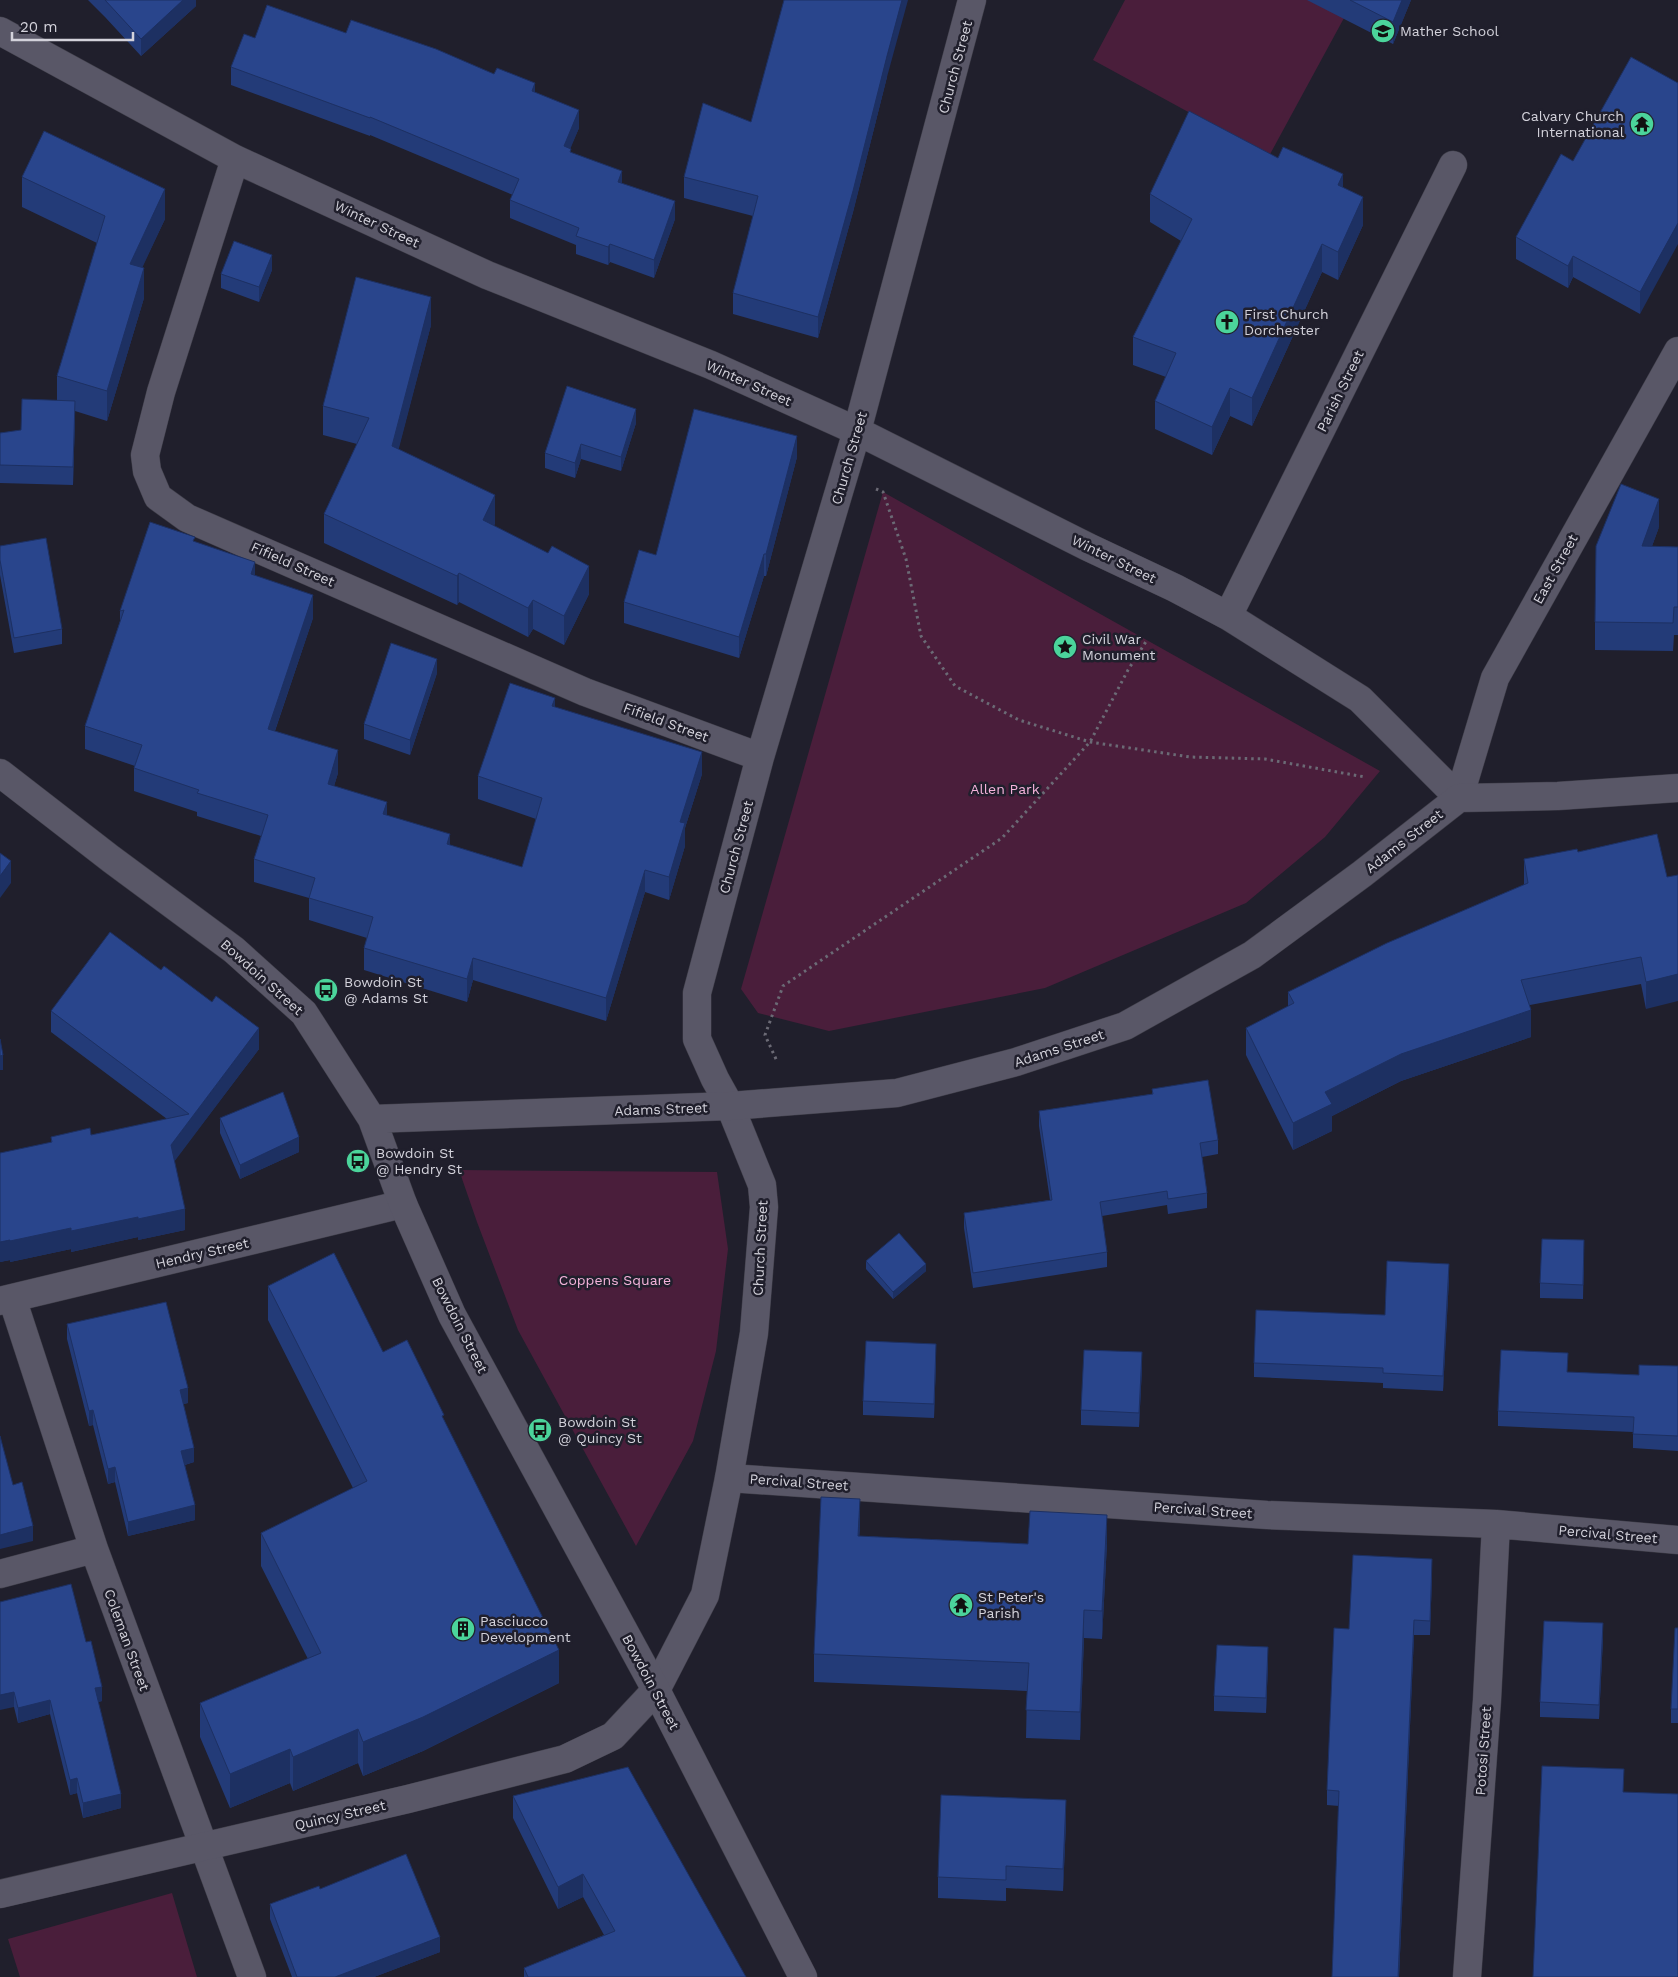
<svg xmlns="http://www.w3.org/2000/svg" width="1678" height="1977" font-family="'Work Sans',sans-serif">
<style>
.green{fill:#4a1e3b}
.lines{fill:none;stroke-linecap:round;stroke-linejoin:round}
.minor-casing{stroke:#3e3d48;stroke-width:29}
.tertiary-casing{stroke:#3e3d48;stroke-width:29}
.secondary-casing{stroke:#3e3d48;stroke-width:29}
.path{stroke:#6b6a75;stroke-width:3;stroke-dasharray:2.5 4;stroke-linecap:butt}
.minor{stroke:#595767;stroke-width:28}
.tertiary{stroke:#595767;stroke-width:28}
.secondary{stroke:#595767;stroke-width:28}
.wall{fill:#233b78}
.shaded-wall{fill:#1d3062}
.building{fill:#29458c;stroke:#1d3062}
.labels{text-anchor:middle;stroke-width:5;stroke-linejoin:round;paint-order:stroke}
.poi-label{font-size:14px;fill:#d3d2db;stroke:#201f2c;text-anchor:start}
.street-label{font-size:14px;fill:#d3d2db;stroke:#201f2c}
.park-label{font-size:14px;fill:#f5b3db;stroke:#201f2c}
</style>
<rect width="100%" height="100%" fill="#201f2c"/>
<path class="green" d="M 1125,0 L 1309,0 L 1344,18 L 1269,156 L 1093,60 Z
M 883,492 L 1380,771 L 1325,837 L 1246,903 L 1045,988 L 829,1031 L 758,1013 L 741,989 Z
M 459,1170 L 717,1172 L 728,1249 L 716,1351 L 693,1441 L 636,1546 L 518,1330 L 477,1222 Z
M 172,1893 L 197,1977 L 20,1977 L 8,1939 Z"/>
<g class="lines">
<g class="minor-casing">
<path id="minor" d="M 0,31 L 235,159 L 487,275 L 711,365 L 857,431 L 1088,547 L 1175,588 L 1228,616 L 1360,699 L 1459,798 L 1495,678 L 1678,351
M 235,159 L 161,392 L 145,455 L 147,471 L 158,497 L 187,518 L 585,692 L 760,757
M 1228,616 L 1453,165
M 730,1106 L 715,1079 L 697,1039 L 697,993 L 760,757 L 857,431 L 972,0
M 12,1298 L 94,1549 L 252,1977
M 0,1301 L 403,1204
M 729,1478 L 1267,1515 L 1496,1524 L 1678,1540
M 0,1574 L 94,1549
M 1467,1977 L 1487,1700 L 1496,1524"/>
</g>
<g class="tertiary-casing">
<path id="tertiary" d="M 656,1690 L 705,1595 L 729,1478 L 754,1333 L 764,1207 L 762,1185 L 730,1106"/>
</g>
<g class="secondary-casing">
<path id="secondary" d="M 0,773 L 111,859 L 234,950 L 304,1013 L 372,1119 L 403,1204 L 452,1315 L 656,1690 L 803,1977
M 372,1119 L 730,1106 L 897,1093 L 1016,1062 L 1125,1026 L 1252,955 L 1362,874 L 1459,798 L 1558,796 L 1678,788
M 0,1894 L 408,1799 L 565,1759 L 613,1736 L 656,1690"/>
</g>
<path class="path" d="M 876,489 L 883,492 L 906,559 L 921,636 L 955,686 L 1019,720 L 1090,742 L 1190,757 L 1265,759 L 1365,777
M 776,1059 L 765,1035 L 783,986 L 1002,838 L 1090,742 L 1128,670 L 1147,640"/>
<use href="#minor" class="minor"/>
<use href="#tertiary" class="tertiary"/>
<use href="#secondary" class="secondary"/>
</g>
<path class="wall" d="M 88,0 L 196,0 L 196,6 L 141,56 L 105,17 Z
M 1307,0 L 1411,0 L 1393,44 Z
M 346,33 L 535,92 L 579,128 L 570,148 L 571,153 L 622,183 L 675,219 L 654,278 L 610,262 L 608,265 L 576,254 L 576,245 L 510,218 L 510,200 L 513,195 L 370,135 L 370,136 L 231,85 L 231,67 L 255,38 Z
M 887,77 L 853,212 L 818,338 L 733,314 L 733,293 L 753,216 L 684,198 L 684,177 L 751,122 Z
M 1678,83 L 1640,314 L 1573,277 L 1568,288 L 1516,259 L 1516,237 L 1573,161 Z
M 1278,158 L 1343,188 L 1363,225 L 1338,280 L 1322,272 L 1252,426 L 1230,416 L 1212,455 L 1155,429 L 1155,401 L 1166,377 L 1133,365 L 1133,337 L 1181,241 L 1150,222 L 1150,194 Z
M 22,177 L 165,219 L 142,267 L 144,298 L 107,421 L 75,411 L 73,485 L 0,483 L 0,433 L 21,430 L 57,400 L 57,376 L 97,243 L 22,207 Z
M 272,270 L 259,302 L 221,288 L 221,274 Z
M 431,325 L 398,450 L 495,523 L 494,526 L 589,594 L 564,645 L 533,629 L 528,637 L 459,602 L 457,605 L 324,543 L 324,514 L 357,444 L 323,435 L 323,406 Z
M 636,423 L 621,471 L 581,459 L 575,478 L 545,468 L 545,453 Z
M 797,457 L 766,576 L 764,576 L 739,658 L 624,623 L 624,602 L 656,555 Z
M 1659,527 L 1652,546 L 1678,547 L 1678,635 L 1674,635 L 1673,651 L 1595,650 L 1595,622 Z
M 195,542 L 255,575 L 313,618 L 275,731 L 338,773 L 334,786 L 387,815 L 450,845 L 522,867 L 536,819 L 478,799 L 478,776 L 555,707 L 702,774 L 685,828 L 685,846 L 669,900 L 645,892 L 606,1021 L 473,980 L 467,1002 L 364,970 L 364,948 L 367,938 L 309,920 L 309,898 L 254,882 L 254,859 L 261,836 L 197,816 L 197,812 L 134,791 L 134,768 L 135,766 L 85,749 L 85,726 L 120,622 L 120,611 Z
M 0,546 L 62,629 L 62,644 L 14,653 L 0,575 Z
M 437,673 L 410,755 L 364,739 L 364,724 Z
M 1657,834 L 1646,1009 L 1641,984 L 1530,1005 L 1531,1037 L 1401,1081 L 1332,1116 L 1332,1131 L 1293,1150 L 1246,1055 L 1246,1028 L 1288,1007 L 1288,992 L 1524,885 L 1524,859 L 1578,852 Z
M 51,1011 L 259,1049 L 174,1161 L 185,1230 L 138,1240 L 138,1237 L 71,1252 L 71,1249 L 10,1262 L 10,1260 L 0,1262 L 51,1143 L 51,1137 L 91,1135 L 167,1119 L 51,1032 Z
M 1152,1089 L 1218,1140 L 1218,1154 L 1202,1157 L 1207,1193 L 1207,1208 L 1168,1214 L 1167,1205 L 1102,1216 L 1107,1252 L 1107,1267 L 973,1288 L 964,1228 L 964,1213 L 1050,1200 L 1039,1126 L 1039,1111 L 1152,1094 Z
M 220,1118 L 299,1152 L 240,1179 L 220,1133 Z
M 1584,1255 L 1583,1299 L 1540,1298 L 1540,1283 Z
M 866,1261 L 926,1271 L 893,1299 L 866,1269 Z
M 1449,1278 L 1443,1391 L 1383,1388 L 1383,1383 L 1254,1377 L 1254,1363 L 1385,1315 Z
M 268,1286 L 383,1352 L 444,1420 L 559,1683 L 423,1751 L 363,1776 L 358,1763 L 293,1791 L 290,1783 L 230,1808 L 200,1737 L 200,1703 L 308,1659 L 261,1566 L 261,1533 L 353,1488 L 268,1320 Z
M 67,1324 L 188,1403 L 183,1404 L 194,1462 L 185,1465 L 195,1520 L 128,1536 L 115,1482 L 108,1484 L 93,1425 L 89,1426 L 67,1339 Z
M 936,1359 L 934,1418 L 863,1415 L 863,1401 Z
M 1678,1366 L 1678,1451 L 1633,1448 L 1633,1432 L 1498,1426 L 1498,1411 L 1567,1372 L 1639,1375 Z
M 1142,1367 L 1139,1427 L 1081,1425 L 1081,1410 Z
M 860,1527 L 859,1536 L 1028,1544 L 1107,1543 L 1102,1639 L 1084,1638 L 1080,1740 L 1026,1738 L 1027,1691 L 814,1682 L 814,1654 Z
M 1432,1573 L 1430,1635 L 1414,1635 L 1399,1977 L 1332,1977 L 1339,1806 L 1327,1805 L 1327,1790 L 1349,1629 Z
M 0,1602 L 86,1642 L 102,1701 L 98,1702 L 121,1808 L 83,1818 L 77,1793 L 70,1795 L 50,1714 L 18,1723 L 14,1707 Z
M 1678,1628 L 1678,1723 L 1671,1723 L 1671,1709 Z
M 1603,1638 L 1599,1719 L 1540,1717 L 1540,1702 Z
M 1268,1662 L 1266,1713 L 1214,1711 L 1214,1696 Z
M 513,1796 L 746,1977 L 524,1977 L 524,1968 L 604,1935 L 583,1897 L 558,1909 L 513,1818 Z
M 1066,1822 L 1063,1891 L 1006,1888 L 1006,1901 L 938,1898 L 938,1877 Z
M 320,1889 L 440,1952 L 374,1977 L 292,1977 L 270,1919 L 270,1904 Z"/>
<path class="shaded-wall" d="M 183,0 L 196,0 L 196,6 L 141,56 L 141,39 Z
M 902,0 L 908,0 L 887,77 L 853,212 L 818,338 L 818,317 Z
M 1402,0 L 1411,0 L 1393,44 L 1393,22 Z
M 535,83 L 535,102 L 532,91 Z
M 579,110 L 579,128 L 564,164 L 564,146 Z
M 622,171 L 622,189 L 618,182 Z
M 1343,174 L 1343,202 L 1338,185 Z
M 165,189 L 165,219 L 130,294 L 130,264 Z
M 1363,197 L 1363,225 L 1338,280 L 1338,252 Z
M 675,201 L 675,219 L 654,278 L 654,260 Z
M 1678,223 L 1678,244 L 1640,314 L 1640,292 Z
M 610,244 L 610,262 L 608,265 L 608,247 Z
M 1322,244 L 1322,272 L 1252,426 L 1252,398 Z
M 272,255 L 272,270 L 259,302 L 259,287 Z
M 1573,256 L 1573,277 L 1568,288 L 1568,266 Z
M 144,268 L 144,298 L 107,421 L 107,391 Z
M 431,297 L 431,325 L 392,475 L 392,446 Z
M 1230,388 L 1230,416 L 1212,455 L 1212,427 Z
M 75,401 L 75,419 L 73,485 L 73,467 Z
M 636,409 L 636,423 L 621,471 L 621,457 Z
M 797,436 L 797,457 L 766,576 L 766,554 Z
M 581,444 L 581,459 L 575,478 L 575,463 Z
M 495,495 L 495,523 L 483,549 L 483,520 Z
M 1659,499 L 1659,527 L 1642,574 L 1642,546 Z
M 764,554 L 764,576 L 739,658 L 739,637 Z
M 255,562 L 255,584 L 251,574 Z
M 589,566 L 589,594 L 564,645 L 564,616 Z
M 459,573 L 459,602 L 457,605 L 457,576 Z
M 313,595 L 313,618 L 268,751 L 268,729 Z
M 533,600 L 533,629 L 528,637 L 528,608 Z
M 437,659 L 437,673 L 410,755 L 410,740 Z
M 555,698 L 555,720 L 552,706 Z
M 338,750 L 338,773 L 328,806 L 328,784 Z
M 702,752 L 702,774 L 685,828 L 685,846 L 669,900 L 669,877 L 680,822 Z
M 387,802 L 387,824 L 383,814 Z
M 450,834 L 450,857 L 447,844 Z
M 11,861 L 11,883 L 0,898 L 0,876 Z
M 645,870 L 645,892 L 606,1021 L 606,998 Z
M 473,958 L 473,980 L 467,1002 L 467,979 Z
M 1678,974 L 1678,1001 L 1646,1009 L 1646,982 Z
M 1531,1010 L 1531,1037 L 1401,1081 L 1332,1116 L 1332,1131 L 1293,1150 L 1293,1123 L 1325,1092 L 1401,1054 Z
M 259,1028 L 259,1049 L 171,1166 L 171,1145 Z
M 3,1055 L 3,1070 L 0,1070 L 0,1056 Z
M 299,1137 L 299,1152 L 240,1179 L 240,1165 Z
M 185,1209 L 185,1230 L 138,1240 L 138,1219 Z
M 138,1217 L 138,1237 L 71,1252 L 71,1231 Z
M 71,1228 L 71,1249 L 10,1262 L 10,1241 Z
M 10,1240 L 10,1260 L 0,1262 L 0,1242 Z
M 926,1264 L 926,1271 L 893,1299 L 893,1292 Z
M 1449,1264 L 1449,1278 L 1443,1391 L 1443,1376 Z
M 936,1344 L 936,1359 L 934,1418 L 934,1404 Z
M 1142,1352 L 1142,1367 L 1139,1427 L 1139,1413 Z
M 188,1388 L 188,1403 L 180,1405 L 180,1390 Z
M 93,1410 L 93,1425 L 89,1426 L 89,1411 Z
M 194,1448 L 194,1462 L 181,1466 L 181,1451 Z
M 115,1467 L 115,1482 L 108,1484 L 108,1469 Z
M 860,1499 L 860,1527 L 858,1564 L 858,1536 Z
M 195,1505 L 195,1520 L 128,1536 L 128,1522 Z
M 1107,1515 L 1107,1543 L 1102,1639 L 1102,1611 Z
M 33,1526 L 33,1541 L 0,1549 L 0,1535 Z
M 1432,1559 L 1432,1573 L 1430,1635 L 1430,1621 Z
M 1084,1610 L 1084,1638 L 1080,1740 L 1080,1712 Z
M 1414,1620 L 1414,1635 L 1399,1977 L 1398,1977 Z
M 1603,1623 L 1603,1638 L 1599,1719 L 1599,1705 Z
M 1268,1647 L 1268,1662 L 1266,1713 L 1266,1698 Z
M 559,1650 L 559,1683 L 423,1751 L 363,1776 L 363,1742 Z
M 102,1687 L 102,1701 L 95,1703 L 95,1688 Z
M 14,1692 L 14,1707 L 0,1710 L 0,1695 Z
M 50,1700 L 50,1714 L 18,1723 L 18,1708 Z
M 358,1729 L 358,1763 L 293,1791 L 293,1757 Z
M 290,1749 L 290,1783 L 230,1808 L 230,1774 Z
M 77,1778 L 77,1793 L 70,1795 L 70,1780 Z
M 121,1794 L 121,1808 L 83,1818 L 83,1803 Z
M 1066,1800 L 1066,1822 L 1063,1891 L 1063,1869 Z
M 583,1874 L 583,1897 L 558,1909 L 558,1887 Z
M 440,1937 L 440,1952 L 374,1977 L 335,1977 Z"/>
<path class="building" d="M 105,0 L 183,0 L 141,39 Z
M 784,0 L 902,0 L 887,56 L 853,191 L 818,317 L 733,293 L 758,196 L 684,177 L 703,103 L 751,122 Z
M 1350,0 L 1402,0 L 1393,22 Z
M 267,5 L 346,33 L 351,20 L 436,49 L 494,74 L 497,68 L 535,83 L 532,91 L 579,110 L 564,146 L 571,149 L 570,152 L 622,171 L 618,182 L 675,201 L 654,260 L 610,244 L 608,247 L 576,236 L 579,228 L 510,200 L 519,179 L 370,117 L 370,118 L 231,67 L 244,34 L 255,38 Z
M 1631,57 L 1678,83 L 1678,223 L 1640,292 L 1573,256 L 1568,266 L 1516,237 L 1561,154 L 1573,161 Z
M 1189,111 L 1278,158 L 1283,147 L 1343,174 L 1338,185 L 1363,197 L 1338,252 L 1322,244 L 1252,398 L 1230,388 L 1212,427 L 1155,401 L 1176,353 L 1133,337 L 1192,219 L 1150,194 Z
M 44,131 L 165,189 L 130,264 L 144,268 L 107,391 L 57,376 L 105,216 L 22,177 Z
M 234,241 L 272,255 L 259,287 L 221,274 Z
M 356,277 L 431,297 L 392,446 L 495,495 L 483,520 L 548,553 L 552,546 L 589,566 L 564,616 L 533,600 L 528,608 L 459,573 L 457,576 L 324,514 L 369,418 L 323,406 Z
M 567,386 L 636,409 L 621,457 L 581,444 L 575,463 L 545,453 Z
M 22,399 L 75,401 L 73,467 L 0,465 L 0,433 L 21,430 Z
M 694,409 L 797,436 L 766,554 L 764,554 L 739,637 L 624,602 L 639,550 L 656,555 Z
M 1621,484 L 1659,499 L 1642,546 L 1678,547 L 1678,607 L 1674,607 L 1673,623 L 1595,622 L 1596,546 Z
M 150,522 L 195,537 L 193,541 L 255,562 L 251,574 L 313,595 L 268,729 L 338,750 L 328,784 L 387,802 L 383,814 L 450,834 L 447,844 L 522,867 L 542,798 L 478,776 L 510,683 L 555,698 L 552,706 L 702,752 L 680,822 L 685,823 L 669,877 L 645,870 L 606,998 L 473,958 L 467,979 L 364,948 L 373,917 L 309,898 L 315,878 L 254,859 L 268,815 L 197,793 L 199,790 L 134,768 L 142,745 L 85,726 L 124,610 L 120,611 Z
M 46,538 L 62,629 L 14,638 L 0,560 L 0,546 Z
M 391,643 L 437,659 L 410,740 L 364,724 Z
M 1657,834 L 1667,877 L 1678,875 L 1678,974 L 1646,982 L 1641,957 L 1521,980 L 1531,1010 L 1401,1054 L 1325,1092 L 1332,1104 L 1293,1123 L 1246,1028 L 1294,1003 L 1288,992 L 1387,943 L 1528,883 L 1524,859 L 1577,849 L 1578,852 Z
M 0,853 L 11,861 L 0,876 Z
M 110,932 L 161,970 L 164,966 L 212,1002 L 216,996 L 259,1028 L 171,1145 L 185,1209 L 138,1219 L 138,1217 L 71,1231 L 71,1228 L 10,1241 L 10,1240 L 0,1242 L 0,1153 L 52,1142 L 51,1137 L 90,1128 L 91,1135 L 189,1114 L 51,1011 Z
M 0,1039 L 3,1055 L 0,1056 Z
M 1208,1080 L 1218,1140 L 1200,1143 L 1207,1193 L 1168,1199 L 1167,1191 L 1100,1202 L 1107,1252 L 973,1273 L 964,1213 L 1052,1200 L 1039,1111 L 1153,1094 L 1152,1089 Z
M 283,1092 L 299,1137 L 240,1165 L 220,1118 Z
M 899,1233 L 926,1264 L 893,1292 L 866,1261 Z
M 1542,1239 L 1584,1240 L 1583,1285 L 1540,1283 Z
M 334,1253 L 383,1352 L 407,1340 L 444,1415 L 442,1416 L 559,1650 L 423,1717 L 363,1742 L 358,1729 L 293,1757 L 290,1749 L 230,1774 L 200,1703 L 321,1653 L 261,1533 L 367,1481 L 268,1286 Z
M 1387,1261 L 1449,1264 L 1443,1376 L 1383,1373 L 1383,1368 L 1254,1363 L 1256,1310 L 1385,1315 Z
M 166,1302 L 188,1388 L 180,1390 L 194,1448 L 181,1451 L 195,1505 L 128,1522 L 115,1467 L 108,1469 L 93,1410 L 89,1411 L 67,1324 Z
M 866,1341 L 936,1344 L 934,1404 L 863,1401 Z
M 1084,1350 L 1142,1352 L 1139,1413 L 1081,1410 Z
M 1501,1350 L 1568,1353 L 1567,1372 L 1639,1375 L 1639,1365 L 1678,1366 L 1678,1436 L 1633,1434 L 1634,1417 L 1498,1411 Z
M 0,1436 L 13,1485 L 22,1482 L 33,1526 L 0,1535 Z
M 821,1497 L 860,1499 L 858,1536 L 1028,1544 L 1030,1511 L 1107,1515 L 1102,1611 L 1084,1610 L 1080,1712 L 1026,1710 L 1029,1663 L 814,1654 Z
M 1353,1555 L 1432,1559 L 1430,1621 L 1414,1620 L 1398,1977 L 1332,1977 L 1339,1791 L 1327,1790 L 1334,1628 L 1349,1629 Z
M 71,1584 L 86,1642 L 91,1641 L 102,1687 L 95,1688 L 121,1794 L 83,1803 L 77,1778 L 70,1780 L 50,1700 L 18,1708 L 14,1692 L 0,1695 L 0,1602 Z
M 1544,1621 L 1603,1623 L 1599,1705 L 1540,1702 Z
M 1675,1628 L 1678,1628 L 1678,1709 L 1671,1709 Z
M 1217,1645 L 1268,1647 L 1266,1698 L 1214,1696 Z
M 1542,1766 L 1624,1769 L 1623,1792 L 1678,1794 L 1678,1977 L 1533,1977 Z
M 628,1767 L 746,1977 L 528,1977 L 524,1968 L 615,1931 L 583,1874 L 558,1887 L 513,1796 Z
M 941,1795 L 1066,1800 L 1063,1869 L 1006,1866 L 1006,1880 L 938,1877 Z
M 406,1854 L 440,1937 L 335,1977 L 297,1977 L 270,1904 L 319,1886 L 320,1889 Z"/>
<defs>
<g id="school-disc" transform="scale(1.25)"><circle r="9.5" fill="#4bd49b" stroke="#201f2c"/><path d="M0-5L7-2L0 1L-7-2ZM-4 1L0 2.5L4 1V4Q0 6-4 4Z" fill="#111"/></g>
<g id="temple-disc" transform="scale(1.25)"><circle r="9.5" fill="#4bd49b" stroke="#201f2c"/><path d="M0-6L5-2H3V0L6.5 2.5H4V6H1.5V3h-3V6H-4V2.5H-6.5L-3 0V-2H-5Z" fill="#111"/></g>
<g id="church-disc" transform="scale(1.25)"><circle r="9.5" fill="#4bd49b" stroke="#201f2c"/><path d="M-1.2-6h2.4v3.5h3.3v2.4h-3.3V6h-2.4V-.1h-3.3v-2.4h3.3Z" fill="#111"/></g>
<g id="sight-disc" transform="scale(1.25)"><circle r="9.5" fill="#4bd49b" stroke="#201f2c"/><path d="M0-6L1.8-2.2L6-1.7L2.9 1.2L3.7 5.4L0 3.3L-3.7 5.4L-2.9 1.2L-6-1.7L-1.8-2.2Z" fill="#111"/></g>
<g id="bus-disc" transform="scale(1.25)"><circle r="9.5" fill="#4bd49b" stroke="#201f2c"/><path d="M-5-6H5V4H4V6H2V4H-2V6H-4V4H-5ZM-3.5-4V0h7V-4ZM-3.5 1.2v1.5H-2V1.2ZM2 1.2v1.5H3.5V1.2Z" fill="#111"/></g>
<g id="building-disc" transform="scale(1.25)"><circle r="9.5" fill="#4bd49b" stroke="#201f2c"/><path d="M-4-6H4V6H1V3H-1V6H-4ZM-2.5-4.3h1.7v1.8h-1.7ZM.8-4.3h1.7v1.8H.8ZM-2.5-1h1.7V.8h-1.7ZM.8-1h1.7V.8H.8Z" fill="#111"/></g>
</defs>
<g fill-rule="evenodd">
<use href="#school-disc" x="1383" y="31"/>
<use href="#temple-disc" x="1642" y="124"/>
<use href="#church-disc" x="1227" y="322"/>
<use href="#sight-disc" x="1065" y="647"/>
<use href="#bus-disc" x="326" y="990"/>
<use href="#bus-disc" x="358" y="1161"/>
<use href="#bus-disc" x="540" y="1430"/>
<use href="#temple-disc" x="961" y="1605"/>
<use href="#building-disc" x="463" y="1629"/>
</g>
<g class="labels">
<g class="poi-label">
<text x="1400" y="36">Mather School</text>
<text x="1624" y="121" text-anchor="end">Calvary Church<tspan x="1624" dy="16">International</tspan></text>
<text x="1244" y="319">First Church<tspan x="1244" dy="16">Dorchester</tspan></text>
<text x="1082" y="644">Civil War<tspan x="1082" dy="16">Monument</tspan></text>
<text x="344" y="987">Bowdoin St<tspan x="344" dy="16">@ Adams St</tspan></text>
<text x="376" y="1158">Bowdoin St<tspan x="376" dy="16">@ Hendry St</tspan></text>
<text x="558" y="1427">Bowdoin St<tspan x="558" dy="16">@ Quincy St</tspan></text>
<text x="978" y="1602">St Peter's<tspan x="978" dy="16">Parish</tspan></text>
<text x="480" y="1626">Pasciucco<tspan x="480" dy="16">Development</tspan></text>
</g>
<g class="street-label">
<text transform="translate(955 67) rotate(-75)" y="5">Church Street</text>
<text transform="translate(377 224) rotate(25)" y="5">Winter Street</text>
<text transform="translate(749 383) rotate(24)" y="5">Winter Street</text>
<text transform="translate(1340 391) rotate(-64)" y="5">Parish Street</text>
<text transform="translate(849 458) rotate(-74)" y="5">Church Street</text>
<text transform="translate(1114 559) rotate(26)" y="5">Winter Street</text>
<text transform="translate(293 564) rotate(24)" y="5">Fifield Street</text>
<text transform="translate(1555 569) rotate(-61)" y="5">East Street</text>
<text transform="translate(666 722) rotate(20)" y="5">Fifield Street</text>
<text transform="translate(1404 841) rotate(-38)" y="5">Adams Street</text>
<text transform="translate(736 847) rotate(-75)" y="5">Church Street</text>
<text transform="translate(262 977) rotate(42)" y="5">Bowdoin Street</text>
<text transform="translate(1059 1048) rotate(-18)" y="5">Adams Street</text>
<text transform="translate(661 1109) rotate(-2)" y="5">Adams Street</text>
<text transform="translate(760 1248) rotate(-87)" y="5">Church Street</text>
<text transform="translate(202 1253) rotate(-13)" y="5">Hendry Street</text>
<text transform="translate(460 1325) rotate(63)" y="5">Bowdoin Street</text>
<text transform="translate(799 1482) rotate(4)" y="5">Percival Street</text>
<text transform="translate(1203 1510) rotate(4)" y="5">Percival Street</text>
<text transform="translate(1608 1534) rotate(5)" y="5">Percival Street</text>
<text transform="translate(127 1640) rotate(70)" y="5">Coleman Street</text>
<text transform="translate(651 1682) rotate(62)" y="5">Bowdoin Street</text>
<text transform="translate(1483 1751) rotate(-86)" y="5">Potosi Street</text>
<text transform="translate(340 1815) rotate(-13)" y="5">Quincy Street</text>
</g>
<g class="park-label">
<text x="1005" y="794">Allen Park</text>
<text x="615" y="1285">Coppens Square</text>
</g>
</g>
<path d="M12 32v8h121v-8" fill="none" stroke="#d3d2db" stroke-width="2.5"/>
<text x="20" y="32" font-size="15" fill="#d3d2db" stroke="#201f2c" stroke-width="4" paint-order="stroke">20 m</text>
</svg>
